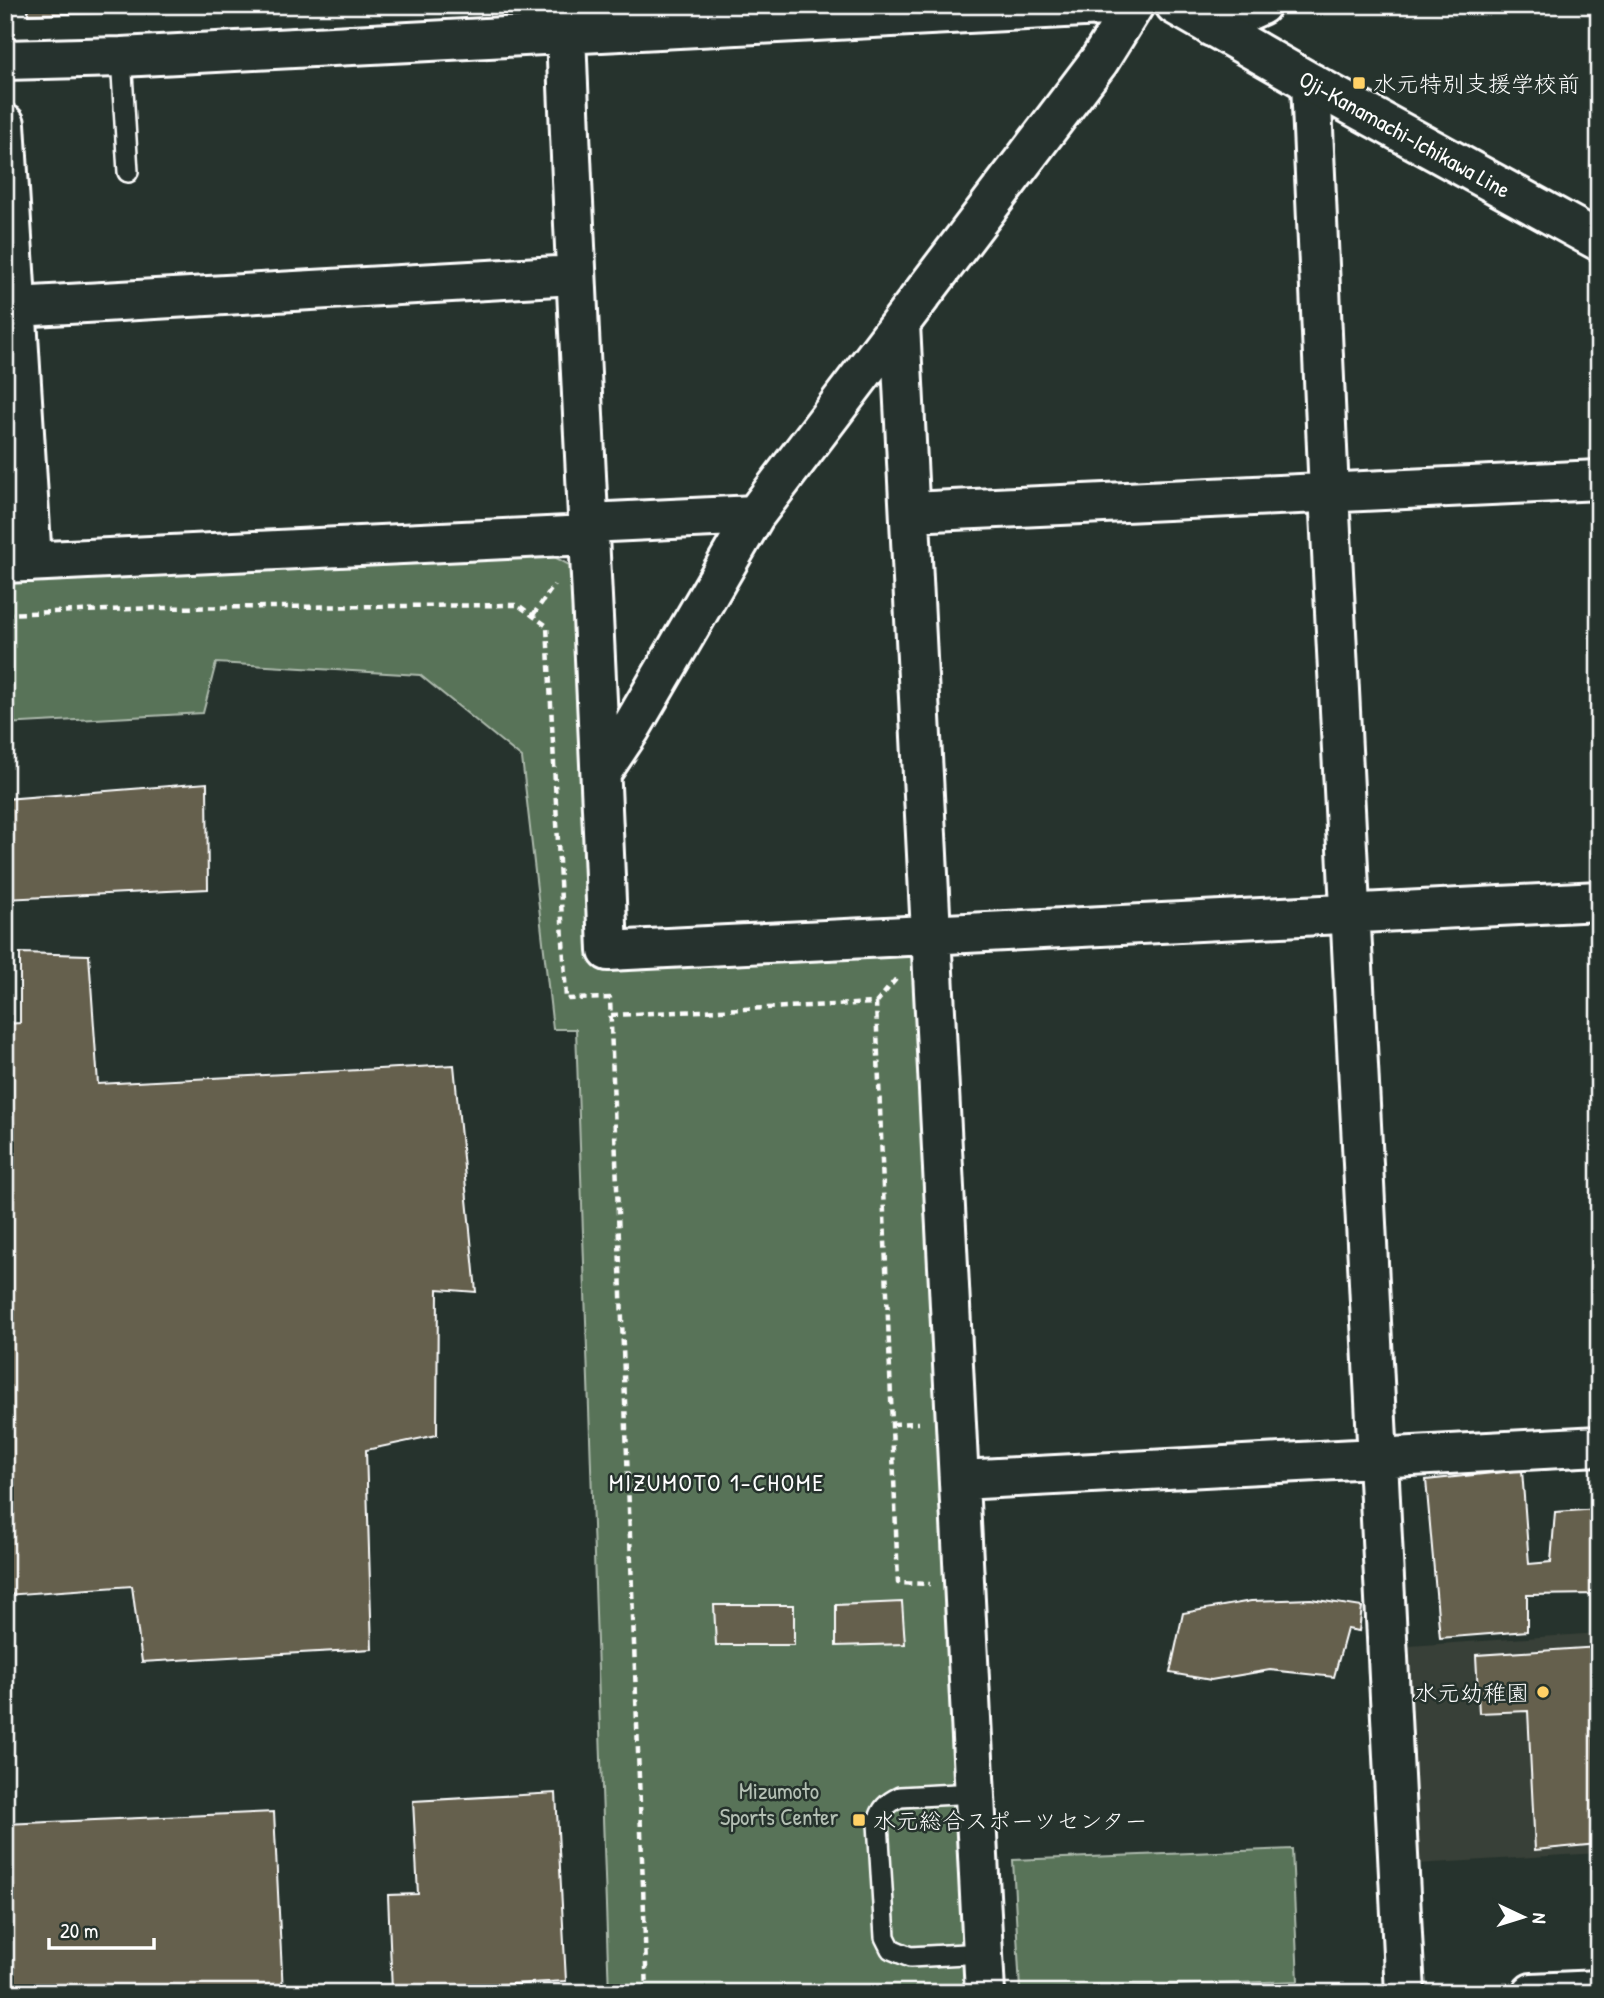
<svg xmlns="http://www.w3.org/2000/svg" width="1604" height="1998" font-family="'Patrick Hand','Klee One',sans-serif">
  <rect width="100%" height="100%" fill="#26332d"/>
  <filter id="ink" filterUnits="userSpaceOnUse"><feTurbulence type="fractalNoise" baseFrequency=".0143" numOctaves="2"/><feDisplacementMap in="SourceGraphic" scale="14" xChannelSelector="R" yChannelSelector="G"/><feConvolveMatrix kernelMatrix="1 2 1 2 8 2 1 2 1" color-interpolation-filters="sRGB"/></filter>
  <g filter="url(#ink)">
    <path fill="#394037" d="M 1599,1633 L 1599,1853 L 1416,1864 L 1409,1646 Z"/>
    <path fill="#597359" stroke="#acb9ac" stroke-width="2" d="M 547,553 L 575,568 L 596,968 L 906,953 L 916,962 L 966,1993 L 609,1993 L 576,1029 L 553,1029 L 522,758 L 420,675 L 216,663 L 203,713 L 5,724 L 5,577 Z
      M 1292,1849 L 1298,1981 L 1020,1990 L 1013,1860 Z"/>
    <path fill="#65604e" stroke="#fff" stroke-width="2" d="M 28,5 L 104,5 L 104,13 L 28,15 Z
      M 207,783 L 208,889 L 5,899 L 5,799 Z
      M 20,953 L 89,955 L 98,1084 L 454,1065 L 476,1292 L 438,1289 L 437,1435 L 366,1450 L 372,1649 L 142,1662 L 132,1586 L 5,1595 L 5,1024 L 20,1023 Z
      M 1522,1470 L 1529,1564 L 1551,1562 L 1555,1512 L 1599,1509 L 1599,1594 L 1527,1595 L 1527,1631 L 1440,1638 L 1426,1480 Z
      M 1311,1599 L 1362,1607 L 1359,1631 L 1347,1629 L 1334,1677 L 1270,1670 L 1211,1680 L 1170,1673 L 1183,1613 L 1251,1601 Z
      M 902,1602 L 905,1644 L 836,1646 L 836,1605 Z
      M 714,1605 L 794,1605 L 794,1645 L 716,1645 Z
      M 1599,1647 L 1599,1706 L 1593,1707 L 1598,1844 L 1535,1850 L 1528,1711 L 1479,1713 L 1476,1655 Z
      M 556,1793 L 566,1981 L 392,1991 L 388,1895 L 418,1894 L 413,1801 Z
      M 274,1812 L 283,1993 L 5,1993 L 5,1824 Z"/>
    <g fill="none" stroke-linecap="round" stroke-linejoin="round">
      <defs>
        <path id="service" d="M 121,57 L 128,172
          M 975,1793 L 900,1797 C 887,1803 881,1809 878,1823 L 885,1937 L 891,1949 L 910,1957 L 983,1953"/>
        <path id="minor" d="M 565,5 C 576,321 596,635 608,951 L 1599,901
          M 5,60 L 121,57 L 1122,5
          M 1311,83 L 1329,493 L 1405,1993
          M 5,124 L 32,562
          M 16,307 L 575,275
          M 900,324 L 985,1993
          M 910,512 L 1599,480
          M 588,523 L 755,515
          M 5,563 L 588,535
          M 601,773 L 631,728 L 755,515 L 1099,61 L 1134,5
          M 960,1480 L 1599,1446
          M 1532,1993 L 1599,1990"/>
        <path id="tertiary" d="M 1212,27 L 1261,5"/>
        <path id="primary" d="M 1175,5 L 1311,83 L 1599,241"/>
      </defs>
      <use href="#service" stroke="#fff" stroke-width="24"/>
      <use href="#minor" stroke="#fff" stroke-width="44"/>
      <use href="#tertiary" stroke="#fff" stroke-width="44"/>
      <use href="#primary" stroke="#fff" stroke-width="44"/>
      <path stroke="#fff" stroke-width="4.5" stroke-dasharray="7 5" stroke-linecap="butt" d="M 5,614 L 156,608 L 518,605 L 547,626 L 566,999 L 610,998 L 647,1993
        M 533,615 L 554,585
        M 876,1003 L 896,979
        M 611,1015 L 876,1003 L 898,1583 L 930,1584
        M 892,1424 L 919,1423"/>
      <use href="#service" stroke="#26332d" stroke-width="19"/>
      <use href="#minor" stroke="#26332d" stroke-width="38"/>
      <use href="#tertiary" stroke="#26332d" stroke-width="38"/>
      <use href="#primary" stroke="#26332d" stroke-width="38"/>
    </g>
  </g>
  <g fill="#ffd166" stroke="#26332d" stroke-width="2.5">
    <rect x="1352" y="76" width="14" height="14" rx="3.5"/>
    <circle cx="1543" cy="1692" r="7"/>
    <rect x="852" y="1813" width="14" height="14" rx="3.5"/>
  </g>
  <g text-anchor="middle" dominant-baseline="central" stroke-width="5" stroke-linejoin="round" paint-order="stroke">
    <g font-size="23" fill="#fff" stroke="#26332d" text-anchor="start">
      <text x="1373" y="83">水元特別支援学校前</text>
      <text x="1529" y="1692" text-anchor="end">水元幼稚園</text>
      <text x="873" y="1820">水元総合スポーツセンター</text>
    </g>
    <g font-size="23" fill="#fff" stroke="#26332d">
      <text transform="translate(1405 134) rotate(29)">Oji-Kanamachi-Ichikawa Line</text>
    </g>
    <g font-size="23" fill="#b4c0b4" stroke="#26332d">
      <text x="779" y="1790">Mizumoto<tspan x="779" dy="26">Sports Center</tspan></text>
    </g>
    <g font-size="24" letter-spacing="2" fill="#fff" stroke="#26332d">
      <text x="717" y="1482">MIZUMOTO 1-CHOME</text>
    </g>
  </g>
  <rect width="1604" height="1998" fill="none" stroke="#26332d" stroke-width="28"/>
  <rect x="14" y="14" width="1576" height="1970" fill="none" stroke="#fff" stroke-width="2.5" filter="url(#ink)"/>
  <g transform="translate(1523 1917) rotate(94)" stroke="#26332d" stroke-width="5" paint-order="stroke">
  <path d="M0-5L12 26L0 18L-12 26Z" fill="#ffffff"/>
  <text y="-10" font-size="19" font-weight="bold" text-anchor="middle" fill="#ffffff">N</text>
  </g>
  <path d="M49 1938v10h105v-10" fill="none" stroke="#ffffff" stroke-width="3.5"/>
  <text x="60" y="1938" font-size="21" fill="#ffffff" stroke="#26332d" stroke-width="5" paint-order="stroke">20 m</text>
</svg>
